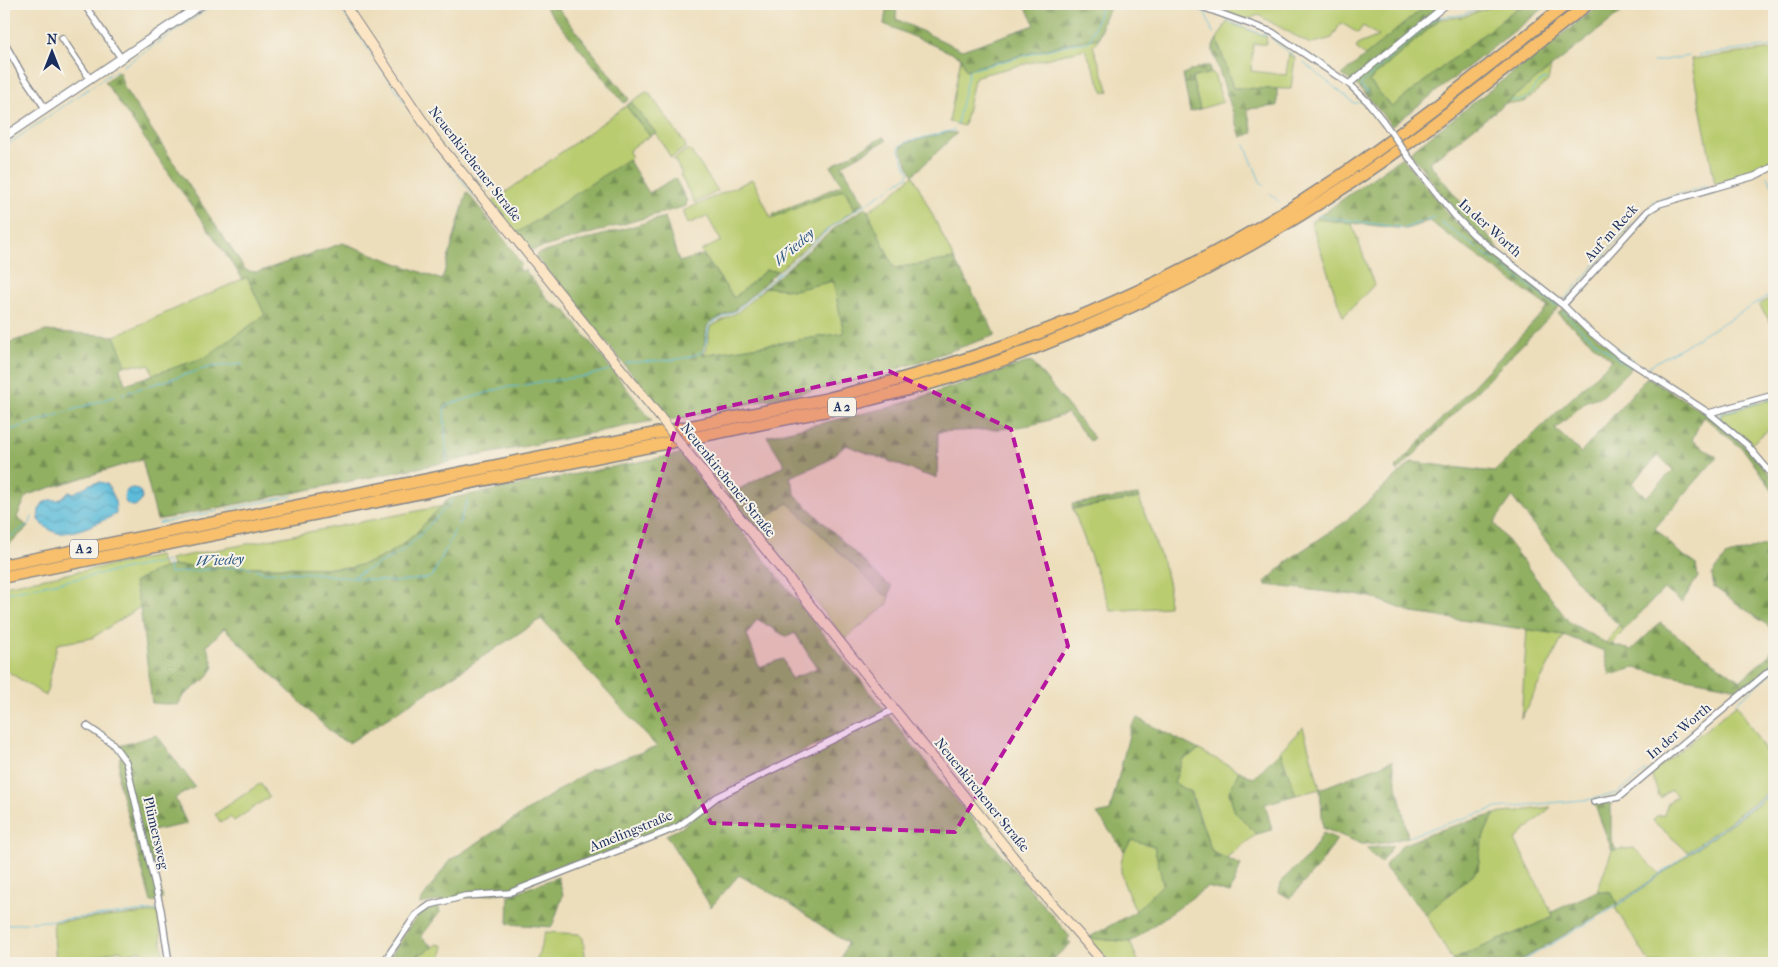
<svg xmlns="http://www.w3.org/2000/svg" width="1778" height="967" font-family="'IM FELL French Canon',serif">
  <defs>
    <pattern id="forest-firs" width="22" height="20" patternUnits="userSpaceOnUse" patternTransform="scale(1.25)"><rect width="22" height="20" fill="#92b062"/><path d="M5 1l3.5 6h-7zM16 11l3.5 6h-7z" fill="#769054"/></pattern>
    <pattern id="water-waves" width="16" height="10" patternUnits="userSpaceOnUse" patternTransform="scale(1.25)"><rect width="16" height="10" fill="#5cbcda"/><path d="M0 5q4-4 8 0t8 0" fill="none" stroke="#4b99b4"/></pattern>
  </defs>
  <rect width="100%" height="100%" fill="#f7f3e8"/>
  <filter id="ink" filterUnits="userSpaceOnUse"><feTurbulence type="fractalNoise" baseFrequency=".02" numOctaves="2"/><feDisplacementMap in="SourceGraphic" scale="10" xChannelSelector="R" yChannelSelector="G"/><feConvolveMatrix kernelMatrix="1 2 1 2 8 2 1 2 1" color-interpolation-filters="sRGB"/></filter>
  <filter id="wash" filterUnits="userSpaceOnUse"><feTurbulence type="fractalNoise" baseFrequency=".0096" numOctaves="4" result="noise"/><feDisplacementMap in="SourceGraphic" scale="20" xChannelSelector="R" yChannelSelector="G"/><feGaussianBlur stdDeviation="1.12" result="paint"/><feColorMatrix in="noise" values="0 0 0 0 0 0 0 0 0 0 0 0 0 0 0 0 0 1.4 0 .05"/><feComposite in="paint" operator="in"/></filter>
  <g filter="url(#wash)">
    <rect width="100%" height="100%" fill="#eddebb"/>
    <path fill="#b9cc6f" stroke="#6a7e66" d="M 1231,4 L 1428,4 L 1365,56 L 1356,48 L 1359,44 L 1379,36 L 1363,26 L 1358,33 L 1341,23 L 1332,38 L 1310,44 L 1258,15 C 1247,22 1239,18 1228,14 Z
      M 1499,4 L 1522,4 L 1392,107 L 1369,81 L 1440,19 L 1462,17 Z
      M 1227,22 L 1266,36 L 1267,44 L 1253,44 L 1251,71 L 1286,75 L 1289,53 L 1295,58 L 1291,89 L 1233,88 L 1217,39 Z
      M 1099,38 L 1093,46 L 1109,91 L 1104,93 L 1085,49 L 977,76 L 974,80 L 964,126 L 949,122 L 961,57 L 966,70 L 1073,42 Z
      M 1774,49 L 1774,161 L 1754,172 L 1715,184 L 1691,59 Z
      M 1551,67 L 1548,81 L 1526,101 L 1519,103 L 1506,103 Z
      M 1210,73 L 1214,74 L 1223,102 L 1200,109 L 1192,78 Z
      M 646,92 L 649,93 L 686,145 L 685,148 L 671,158 L 656,133 L 631,102 Z
      M 626,106 L 650,136 L 630,149 L 629,152 L 632,157 L 517,233 L 492,202 Z
      M 686,150 L 690,150 L 718,191 L 695,203 L 680,175 L 682,174 L 674,159 Z
      M 913,175 L 954,259 L 894,268 L 868,211 L 892,194 Z
      M 753,179 L 771,218 L 844,189 L 855,209 L 815,239 L 778,271 L 766,270 L 734,298 L 701,251 L 721,241 L 707,216 L 688,224 L 683,211 Z
      M 1315,219 L 1351,221 L 1374,285 L 1343,317 L 1311,222 Z
      M 247,277 L 265,315 L 206,357 L 153,376 L 150,365 L 126,365 L 114,336 Z
      M 833,281 L 844,333 L 702,355 L 703,353 L 706,351 L 710,327 L 738,312 L 766,287 L 794,290 Z
      M 1774,296 L 1774,327 L 1759,305 Z
      M 4,397 L 13,417 L 4,420 Z
      M 1774,399 L 1774,425 L 1750,445 L 1720,418 L 1723,413 Z
      M 700,450 L 735,491 L 728,495 L 694,451 Z
      M 1139,498 L 1165,569 L 1169,586 L 1168,607 L 1111,611 L 1073,509 Z
      M 788,502 L 882,593 L 889,596 L 888,604 L 845,639 L 776,551 L 757,523 Z
      M 443,506 C 423,526 403,550 376,560 C 367,564 358,566 349,568 L 173,566 L 169,559 Z
      M 159,556 L 164,568 L 134,583 L 140,607 L 92,638 L 57,644 L 46,696 L 4,669 L 4,586 Z
      M 1618,626 L 1624,630 L 1611,645 L 1606,643 Z
      M 1527,629 L 1564,635 L 1521,719 Z
      M 1737,704 L 1774,766 L 1774,788 L 1688,852 L 1653,821 L 1656,816 L 1664,815 L 1668,803 L 1677,796 L 1671,790 L 1660,798 L 1651,774 Z
      M 1303,727 L 1320,789 L 1296,795 L 1280,751 Z
      M 1199,750 L 1239,771 L 1229,792 L 1235,812 L 1257,834 L 1226,858 L 1212,852 L 1191,792 L 1174,783 L 1182,760 Z
      M 261,783 L 269,797 L 234,821 L 230,817 L 221,823 L 215,814 Z
      M 1774,792 L 1774,963 L 1650,963 L 1615,908 Z
      M 1551,807 L 1515,840 L 1554,917 L 1452,960 L 1426,914 L 1478,870 C 1480,846 1482,834 1495,814 Z
      M 1132,839 L 1155,846 L 1164,884 L 1136,911 C 1124,883 1111,867 1132,839 Z
      M 1634,848 L 1660,874 L 1617,904 L 1611,892 L 1597,891 L 1612,850 Z
      M 158,912 L 164,963 L 142,963 L 141,950 L 126,954 L 119,950 L 92,957 L 93,963 L 56,963 L 53,922 Z
      M 545,932 L 579,934 L 583,938 L 586,963 L 536,963 Z
      M 1088,938 L 1130,942 L 1139,963 L 1111,963 Z
      M 437,944 L 444,946 L 441,959 L 450,962 L 449,963 L 409,963 L 414,958 Z"/>
    <path fill="url(#forest-firs)" stroke="#567060" fill-rule="evenodd" d="M 543,4 L 555,4 L 629,99 L 624,103 Z
      M 887,4 L 897,4 L 896,19 L 962,50 L 1035,25 L 1024,4 L 1113,4 L 1104,18 L 1099,38 L 1073,42 L 966,70 L 961,57 L 884,24 Z
      M 1428,4 L 1433,4 L 1439,19 L 1369,81 L 1392,107 L 1522,4 L 1549,4 L 1392,126 L 1360,88 L 1342,75 Z
      M 1601,4 L 1632,4 L 1429,163 L 1498,248 L 1497,250 L 1457,215 L 1410,152 Z
      M 1217,39 L 1233,88 L 1277,89 L 1277,106 L 1247,109 L 1253,133 L 1241,137 L 1213,52 L 1213,46 Z
      M 1203,66 L 1210,66 L 1210,73 L 1192,78 L 1200,109 L 1190,112 L 1183,74 Z
      M 119,71 L 124,88 L 244,268 L 248,271 L 258,272 L 343,243 L 442,280 L 467,192 L 513,251 L 521,265 L 519,267 L 522,272 L 525,270 L 550,302 L 565,310 L 652,421 L 157,520 L 142,459 L 27,495 L 17,517 L 28,527 L 4,549 L 4,420 L 13,417 L 4,396 L 4,344 L 46,331 L 114,336 L 126,365 L 120,368 L 125,384 L 206,357 L 265,315 L 247,277 L 243,279 L 105,82 Z
      M 631,102 L 656,133 L 650,136 L 626,106 Z
      M 947,132 L 957,133 L 913,175 L 901,150 L 902,146 L 909,142 Z
      M 883,137 L 887,140 L 842,165 L 864,203 L 855,209 L 844,189 L 774,217 L 773,214 L 842,185 L 831,166 Z
      M 1402,157 L 1453,219 L 1473,237 L 1560,306 L 1397,472 L 1395,468 L 1548,307 L 1429,221 L 1406,229 L 1315,219 Z
      M 628,159 L 649,193 L 675,178 L 687,201 L 686,206 L 533,250 L 531,250 L 517,233 Z
      M 866,207 L 894,268 L 954,259 L 996,335 L 892,371 L 824,388 L 670,420 L 536,257 L 537,254 L 665,217 L 679,262 L 703,255 L 734,298 L 766,270 L 778,271 L 736,309 L 711,322 L 707,326 L 703,355 L 844,333 L 833,281 L 794,290 L 766,287 L 837,226 Z
      M 1563,308 L 1633,366 L 1603,396 L 1588,400 L 1555,429 L 1581,453 L 1647,377 L 1705,413 L 1746,447 L 1774,480 L 1774,492 L 1744,450 L 1703,416 L 1692,440 L 1717,457 L 1655,528 L 1681,554 L 1696,564 L 1698,577 L 1682,602 L 1664,589 L 1624,630 L 1588,595 L 1512,497 L 1494,523 L 1569,622 L 1606,643 L 1631,650 L 1660,623 L 1740,681 L 1769,655 L 1774,646 L 1774,664 L 1744,689 L 1634,668 L 1610,675 L 1604,651 L 1564,635 L 1413,613 L 1371,597 L 1266,585 L 1265,582 L 1294,556 L 1345,522 L 1412,462 L 1494,472 L 1612,360 L 1558,314 ZM 1659,456 L 1673,470 L 1646,497 L 1632,483 Z
      M 1031,361 L 1094,438 L 1090,441 L 1067,413 C 1027,432 982,429 938,432 L 937,478 L 923,474 L 846,445 L 827,461 L 790,477 L 796,496 L 886,583 L 892,586 L 889,596 L 882,593 L 788,503 L 757,523 L 776,551 L 772,551 L 728,495 L 785,465 L 767,436 L 891,407 Z
      M 680,454 L 885,711 L 714,795 L 677,823 L 662,831 L 505,892 L 419,904 L 449,861 L 590,770 L 657,747 L 541,619 L 349,743 L 336,737 L 224,628 L 207,646 L 214,667 L 207,678 L 183,696 L 178,705 L 152,703 L 140,607 L 134,583 C 147,575 158,568 173,566 L 349,568 L 377,560 L 399,547 L 413,536 L 448,499 ZM 757,619 L 787,637 L 795,633 L 817,668 L 791,679 L 783,659 L 759,667 L 747,635 Z
      M 1138,495 L 1139,498 L 1073,509 L 1072,504 Z
      M 1774,542 L 1774,630 L 1714,587 L 1712,575 L 1725,557 Z
      M 889,716 L 981,830 L 1070,937 L 1067,940 L 1071,943 L 1049,963 L 840,963 L 847,943 L 782,899 L 739,875 L 711,907 L 666,835 L 681,828 L 717,799 Z
      M 1137,718 L 1199,750 L 1182,760 L 1174,783 L 1190,792 L 1212,852 L 1241,865 L 1230,893 L 1207,887 L 1130,942 L 1088,938 L 1136,911 L 1163,884 L 1154,846 L 1132,840 L 1124,851 L 1097,814 L 1110,811 L 1131,727 Z
      M 157,735 L 195,787 L 175,798 L 187,824 L 147,832 L 163,899 L 151,902 L 118,780 L 120,757 L 124,755 L 119,746 Z
      M 1280,751 L 1296,795 L 1265,804 L 1272,830 L 1257,834 L 1235,812 L 1229,792 L 1239,771 L 1254,778 Z
      M 1392,761 L 1408,837 L 1384,843 L 1362,844 L 1323,828 L 1320,789 Z
      M 1611,800 L 1611,839 L 1616,850 L 1612,850 L 1594,803 Z
      M 1495,814 C 1482,834 1480,846 1478,870 L 1426,914 L 1385,868 L 1386,864 L 1402,845 L 1440,830 Z
      M 1323,833 L 1337,839 L 1319,866 L 1290,898 L 1279,892 L 1282,880 L 1309,856 Z
      M 1393,846 L 1380,863 L 1366,848 Z
      M 558,877 L 563,895 L 552,927 L 508,924 L 509,895 Z
      M 1597,891 L 1611,892 L 1617,904 L 1516,963 L 1454,963 L 1452,960 L 1553,917 L 1552,912 Z
      M 438,905 L 440,912 L 421,937 L 433,947 L 414,958 L 409,963 L 387,963 C 400,942 412,912 438,905 Z"/>
    <path fill="url(#water-waves)" stroke="#3c769c" d="M 100,482 L 107,484 C 114,494 116,502 116,514 C 104,521 72,535 58,533 C 50,531 44,526 38,520 L 39,510 L 43,503 L 49,500 L 59,500 L 69,492 L 74,493 L 90,484 Z
      M124 497a9 9 0 1 1 18 0a9 9 0 1 1-18 0Z"/>
    <g fill="none" stroke-linecap="round" stroke-linejoin="round">
      <path stroke="#5cbcda" stroke-width="1" d="M 338,4 L 431,141
        M 1185,4 L 1205,12 L 1213,33
        M 1227,21 L 1267,36
        M 1272,39 L 1294,56
        M 1698,55 L 1774,46
        M 1653,62 L 1688,56
        M 1304,63 L 1354,103 L 1358,103
        M 123,66 L 215,4
        M 1368,93 L 1360,85 L 1361,84 L 1434,19 L 1439,17 L 1461,15 L 1491,4
        M 1511,100 C 1536,104 1528,84 1546,79
        M 957,124 L 969,70 L 1074,43 L 1085,43 L 1090,41 L 1102,4
        M 1245,145 L 1260,181 L 1264,186
        M 435,146 L 481,204
        M 4,147 L 116,70
        M 1767,176 L 1774,188
        M 1270,193 L 1279,202
        M 1652,202 L 1707,186
        M 1318,216 L 1405,228 L 1434,217
        M 1441,222 L 1556,306
        M 1564,300 L 1636,219
        M 1563,312 L 1585,333 L 1629,368
        M 1608,343 L 1634,361
        M 626,363 C 649,360 687,363 704,350 L 709,327 L 711,324 L 737,310 L 835,224 L 908,176 L 909,172 L 899,151 L 900,146 L 906,142 L 954,130
        M 1646,368 L 1774,293
        M 122,394 L 210,367 L 243,364
        M 1720,419 L 1720,414 L 1723,412 L 1774,398
        M 4,432 L 116,396
        M 447,463 L 444,410 L 447,405 L 506,387 L 521,386 L 533,383 L 587,376 L 609,370
        M 159,523 L 292,496
        M 458,525 L 468,500
        M 4,541 L 30,523 L 32,517
        M 353,578 L 395,582 L 429,578 L 433,575 L 455,530
        M 4,593 L 167,561 L 170,573 L 244,566 L 265,572 L 313,573 L 351,578 L 401,552 L 415,540 L 452,501
        M 1736,703 L 1774,671
        M 1409,837 L 1436,827 L 1497,808 L 1593,799 L 1618,793 L 1647,770
        M 4,925 L 158,910
        M 1519,963 L 1617,906 L 1774,790"/>
    </g>
  </g>
  <g filter="url(#ink)">
    <g fill="none" stroke-linecap="round" stroke-linejoin="round">
      <defs>
        <path id="minor" d="M 84,4 L 121,58
          M 1194,4 L 1272,32 L 1349,84 L 1368,102 L 1383,121
          M 62,38 L 90,79
          M 4,42 L 22,74 L 45,108
          M 1349,84 L 1447,4
          M 1413,163 L 1455,216 L 1474,235 L 1563,305 L 1588,330 L 1618,354 L 1709,413 L 1747,445 L 1774,477
          M 1563,305 L 1648,211 L 1659,204 L 1755,176 L 1774,166
          M 1709,413 L 1774,395
          M 87,726 L 112,743 L 126,762 L 161,910 L 169,963
          M 1594,802 L 1619,797 L 1774,667
          M 383,963 L 416,915 L 430,905 L 465,896 L 509,893 L 663,833 L 679,826 L 717,797 L 895,709"/>
        <path id="tertiary" d="M 4,137 L 202,4"/>
        <path id="secondary" d="M 344,4 L 434,138 L 660,417
          M 690,456 L 1040,890 L 1104,963"/>
        <path id="motorway" d="M 4,565 L 826,399 C 1007,355 1181,284 1336,179 C 1416,125 1491,63 1567,4
          M 4,577 L 830,410 C 879,397 929,385 977,369 C 1105,325 1227,264 1340,190 C 1427,134 1506,67 1588,4"/>
      </defs>
      <use href="#minor" stroke="#84868c" stroke-width="8"/>
      <use href="#tertiary" stroke="#84868c" stroke-width="10"/>
      <use href="#secondary" stroke="#84868c" stroke-width="11"/>
      <use href="#motorway" stroke="#84868c" stroke-width="14"/>
      <use href="#minor" stroke="#fff" stroke-width="5.5"/>
      <use href="#tertiary" stroke="#fff" stroke-width="8"/>
      <use href="#secondary" stroke="#fce5c4" stroke-width="9"/>
      <use href="#motorway" stroke="#f8bf6c" stroke-width="11"/>
      <defs>
        <path id="minor-bridge" d="M 1383,121 L 1413,163"/>
        <path id="secondary-bridge" d="M 660,417 L 690,456"/>
      </defs>
      <use href="#minor-bridge" stroke="#84868c" stroke-width="8" stroke-linecap="butt"/>
      <use href="#secondary-bridge" stroke="#84868c" stroke-width="11" stroke-linecap="butt"/>
      <use href="#minor-bridge" stroke="#fff" stroke-width="5.5"/>
      <use href="#secondary-bridge" stroke="#fce5c4" stroke-width="9"/>
    </g>
  </g>
  <path fill="#b5179e" fill-opacity="0.2" stroke="#b5179e" stroke-width="4" stroke-dasharray="10 6" stroke-linejoin="round" d="M 889,371 L 1011,429 L 1068,646 L 955,832 L 711,823 L 617,621 L 679,417 Z"/>
  <g text-anchor="middle" dominant-baseline="central" stroke-width="4" stroke-linejoin="round" paint-order="stroke">
    <g fill="#f7f3e8" stroke="#5d6a87" stroke-width="1">
      <rect x="828" y="397.5" width="28" height="19" rx="4"/>
      <rect x="70" y="539.5" width="28" height="19" rx="4"/>
    </g>
    <g font-size="12" font-weight="bold" fill="#1b2f5e">
      <text x="842" y="407">A 2</text>
      <text x="84" y="549">A 2</text>
    </g>
    <g font-size="14" fill="#1b2f5e" stroke="#f7f3e8">
      <text transform="translate(475 164) rotate(52)">Neuenkirchener Straße</text>
      <text transform="translate(1490 228) rotate(42)">In der Worth</text>
      <text transform="translate(1611 233) rotate(-48)">Auf'm Reck</text>
      <text transform="translate(728 480) rotate(51)">Neuenkirchener Straße</text>
      <text transform="translate(1679 731) rotate(-40)">In der Worth</text>
      <text transform="translate(982 795) rotate(51)">Neuenkirchener Straße</text>
      <text transform="translate(631 831) rotate(-22)">Amelingstraße</text>
      <text transform="translate(156 833) rotate(77)">Plümersweg</text>
    </g>
    <g font-size="15" font-style="italic" fill="#2e5983" stroke="#f7f3e8">
      <text transform="translate(794 247) rotate(-41)">Wiedey</text>
      <text transform="translate(220 560) rotate(-3)">Wiedey</text>
    </g>
  </g>
  <rect width="1778" height="967" fill="none" stroke="#f7f3e8" stroke-width="20"/>
  <g transform="translate(52 52)" stroke="#f7f3e8" stroke-width="4" paint-order="stroke">
  <path d="M0-4L9 19L0 12L-9 19Z" fill="#1b2f5e"/>
  <text y="-8" font-size="14" font-weight="bold" text-anchor="middle" fill="#1b2f5e">N</text>
  </g>
</svg>
